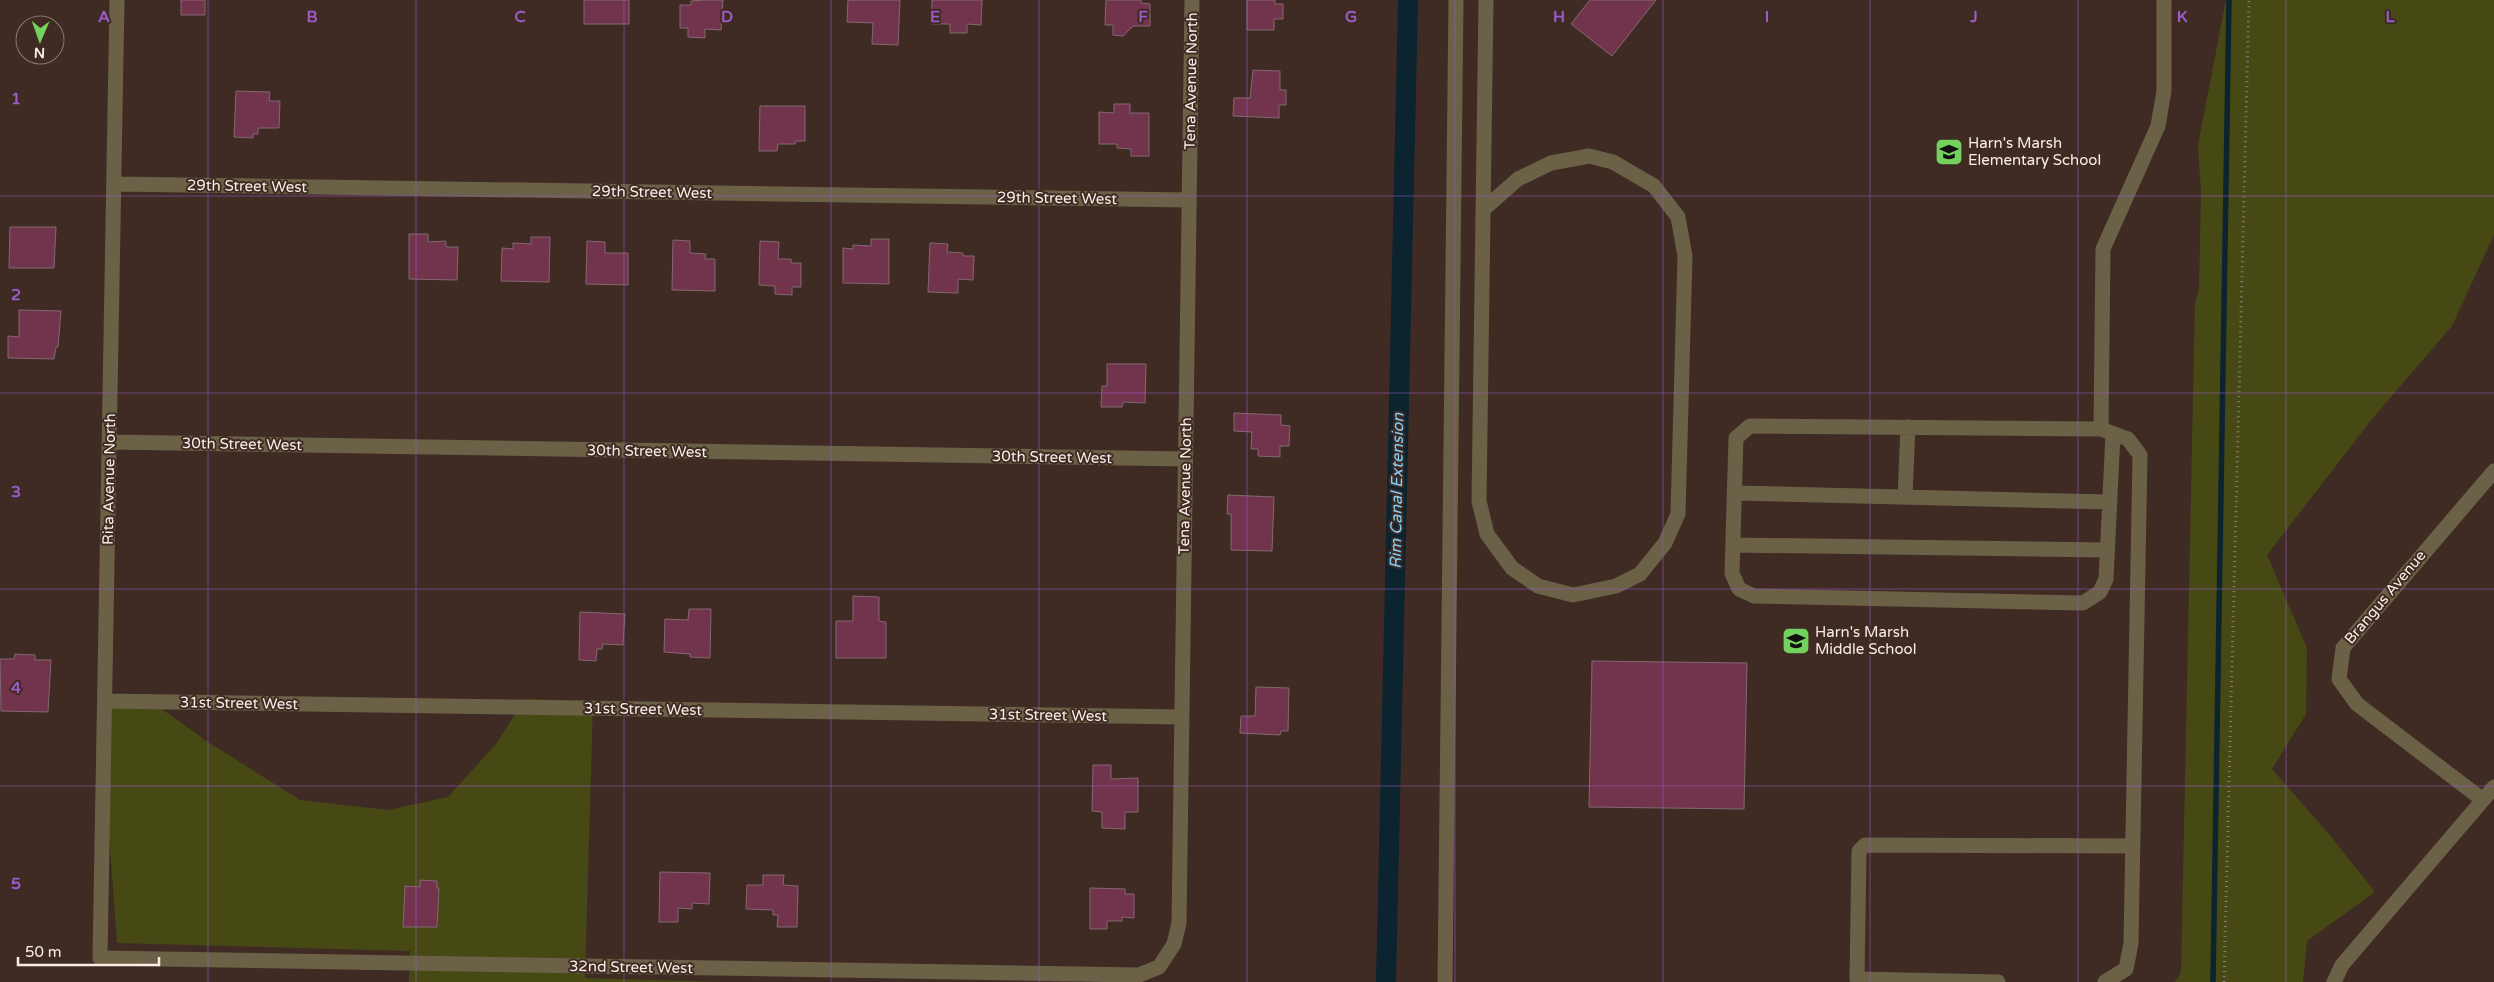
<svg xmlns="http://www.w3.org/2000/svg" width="2494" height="982" font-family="'Varela Round',sans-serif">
  <rect width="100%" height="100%" fill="#3f2b23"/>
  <path fill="#474915" d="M 2226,0 L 2494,0 L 2494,235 L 2452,326 L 2372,419 L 2267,555 L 2307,648 L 2306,714 L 2272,769 L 2328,833 L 2375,892 L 2307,941 L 2303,982 L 2175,982 L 2181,972 L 2195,302 L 2199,290 L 2201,192 L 2198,145 Z
    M 104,697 L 159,707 L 205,740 L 300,800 L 388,810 L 448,797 L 496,744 L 525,699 L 593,701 L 585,978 L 723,982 L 409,982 L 410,951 L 117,943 L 102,738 Z"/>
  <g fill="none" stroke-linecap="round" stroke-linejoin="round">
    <path stroke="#0c2430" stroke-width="5.5" d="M 2213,982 L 2229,0"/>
    <path stroke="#0c2430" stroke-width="20" d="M 1386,982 L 1408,0"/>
  </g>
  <path fill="#72344c" stroke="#826971" d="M 181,0 L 205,0 L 205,15 L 181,15 Z
    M 584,0 L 629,0 L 629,24 L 584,24 Z
    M 704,0 L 723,0 L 721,30 L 705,29 L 705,38 L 688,37 L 688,28 L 680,28 L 680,5 L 691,5 L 691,1 Z
    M 848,0 L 900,0 L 898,45 L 872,44 L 873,23 L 847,22 Z
    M 932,0 L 982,0 L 981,25 L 967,24 L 967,33 L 950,33 L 950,24 L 931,24 Z
    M 1106,0 L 1141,0 L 1141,3 L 1150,4 L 1150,26 L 1133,26 L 1123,36 L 1113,35 L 1113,25 L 1105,25 Z
    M 1247,0 L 1275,0 L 1275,4 L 1283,4 L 1283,19 L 1274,19 L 1274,30 L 1247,30 Z
    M 1590,0 L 1656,0 L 1612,56 L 1571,24 Z
    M 1253,70 L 1280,71 L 1280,90 L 1286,90 L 1286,105 L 1279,105 L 1279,118 L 1233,116 L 1234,98 L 1250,98 Z
    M 236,91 L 270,92 L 269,101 L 280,101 L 279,128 L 258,128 L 258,134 L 253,134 L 253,138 L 234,137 Z
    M 1114,104 L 1130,104 L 1130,113 L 1149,113 L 1149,156 L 1131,156 L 1131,149 L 1117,148 L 1117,144 L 1099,144 L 1099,112 L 1114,113 Z
    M 760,106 L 805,106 L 805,141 L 796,141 L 795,144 L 778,144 L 777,151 L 759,151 Z
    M 10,227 L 56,227 L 54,268 L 9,268 Z
    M 409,234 L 428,234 L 428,242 L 446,241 L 446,247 L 458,247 L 457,280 L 409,279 Z
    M 531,237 L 550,237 L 549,282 L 501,281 L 502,248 L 513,249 L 513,243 L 531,244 Z
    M 871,239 L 889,239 L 889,284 L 843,283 L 843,248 L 853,249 L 853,245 L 871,246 Z
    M 673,240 L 690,241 L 690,253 L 706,254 L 705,259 L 715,259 L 715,291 L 672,290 Z
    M 587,241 L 605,242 L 605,253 L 628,253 L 628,285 L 586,284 Z
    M 760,241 L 779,242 L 778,259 L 791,259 L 791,263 L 801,263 L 801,287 L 792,287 L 792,295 L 775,294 L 775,286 L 759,285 Z
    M 930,243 L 948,244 L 947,252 L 963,253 L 963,256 L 974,256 L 973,280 L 958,279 L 958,293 L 928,292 Z
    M 19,310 L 61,311 L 58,347 L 56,347 L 54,359 L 8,358 L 8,336 L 19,337 Z
    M 1107,364 L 1146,364 L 1145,403 L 1123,402 L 1122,407 L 1101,407 L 1102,386 L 1107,386 Z
    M 1234,413 L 1281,415 L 1281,425 L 1290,426 L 1289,446 L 1280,446 L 1280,457 L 1258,456 L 1258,449 L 1251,449 L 1252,432 L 1234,431 Z
    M 1228,495 L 1274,497 L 1272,551 L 1231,550 L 1231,514 L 1227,514 Z
    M 853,596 L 879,597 L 879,621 L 886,622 L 886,658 L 836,658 L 836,621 L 853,621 Z
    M 689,609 L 711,609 L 710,658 L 690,657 L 690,654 L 664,652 L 665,619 L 688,620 Z
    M 580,612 L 625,614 L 623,645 L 603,644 L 602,649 L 597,649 L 596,661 L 579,660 Z
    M 15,654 L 35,655 L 35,660 L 51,660 L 48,712 L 1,711 L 0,659 L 14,659 Z
    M 1592,661 L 1747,663 L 1744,809 L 1589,807 Z
    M 1256,687 L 1289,688 L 1288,731 L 1281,731 L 1280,735 L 1240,733 L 1241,716 L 1255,716 Z
    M 1093,765 L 1111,765 L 1111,779 L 1138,778 L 1138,812 L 1125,812 L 1125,829 L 1102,828 L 1102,812 L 1092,811 Z
    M 660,872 L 710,873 L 709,904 L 692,903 L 692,909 L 678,908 L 678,922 L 659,922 Z
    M 763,875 L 784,875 L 783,885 L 798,886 L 797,927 L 777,927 L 778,915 L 773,915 L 773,910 L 746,909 L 747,885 L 763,885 Z
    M 420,880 L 437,881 L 437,888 L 439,888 L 437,927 L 403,927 L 405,886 L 420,887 Z
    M 1090,888 L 1125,889 L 1125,894 L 1134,894 L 1134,918 L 1122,917 L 1122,921 L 1107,921 L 1107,929 L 1090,929 Z"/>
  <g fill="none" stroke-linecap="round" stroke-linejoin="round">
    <path stroke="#8d7c75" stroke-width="3" stroke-dasharray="1 4" stroke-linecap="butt" d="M 2224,982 L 2249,0"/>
    <path stroke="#6b6147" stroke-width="15" d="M 117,0 L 100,958 L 1139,975 L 1159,967 L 1174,944 L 1179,923 L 1192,0
      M 115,184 L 1189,200
      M 1484,209 L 1518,179 L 1551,163 L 1589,156 L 1613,162 L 1654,186 L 1678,217 L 1685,256 L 1678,514 L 1665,543 L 1640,574 L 1616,586 L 1573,595 L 1538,586 L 1512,568 L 1487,534 L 1479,501 L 1486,0
      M 2101,429 L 1750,426 L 1736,438 L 1732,573 L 1739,589 L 1754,596 L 2083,603 L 2100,592 L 2106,579 L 2113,434
      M 109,442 L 1185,459
      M 1734,493 L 2110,502
      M 1905,497 L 1908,427
      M 1733,545 L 2107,550
      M 105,701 L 1182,717
      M 2483,800 L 2357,704 L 2339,679 L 2343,648 L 2494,471
      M 1445,982 L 1456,0
      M 1998,982 L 1857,979 L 1859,851 L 1865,845 L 2133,846
      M 2105,982 L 2126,969 L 2131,943 L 2140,455 L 2128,439 L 2101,429 L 2103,249 L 2158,126 L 2164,91 L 2164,0
      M 2334,982 L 2342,965 L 2494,787"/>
  </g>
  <path fill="none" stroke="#9b5cc9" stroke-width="1" stroke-opacity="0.55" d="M 208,0 L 208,982M 416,0 L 416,982M 624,0 L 624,982M 831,0 L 831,982M 1039,0 L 1039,982M 1247,0 L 1247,982M 1455,0 L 1455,982M 1663,0 L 1663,982M 1870,0 L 1870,982M 2078,0 L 2078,982M 2286,0 L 2286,982M 0,196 L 2494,196M 0,393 L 2494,393M 0,589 L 2494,589M 0,786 L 2494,786"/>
  <defs>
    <symbol id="school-square" viewBox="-11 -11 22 22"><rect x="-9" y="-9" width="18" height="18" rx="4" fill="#72d25d" stroke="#3f2b23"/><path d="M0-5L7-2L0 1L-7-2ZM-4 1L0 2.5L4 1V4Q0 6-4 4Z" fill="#111"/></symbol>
  </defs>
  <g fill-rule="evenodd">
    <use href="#school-square" x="1933" y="136" width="32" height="32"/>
    <use href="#school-square" x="1780" y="625" width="32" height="32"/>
  </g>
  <g text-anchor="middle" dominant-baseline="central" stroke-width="4" stroke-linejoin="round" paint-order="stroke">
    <g font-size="15" fill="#faece6" stroke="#3f2b23">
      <text transform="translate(1191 81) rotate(-89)">Tena Avenue North</text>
      <text transform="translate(247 186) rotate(1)">29th Street West</text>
      <text transform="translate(652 192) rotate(1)">29th Street West</text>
      <text transform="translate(1057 198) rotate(1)">29th Street West</text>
      <text transform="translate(242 444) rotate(1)">30th Street West</text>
      <text transform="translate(647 451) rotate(1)">30th Street West</text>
      <text transform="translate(1052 457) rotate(1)">30th Street West</text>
      <text transform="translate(109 479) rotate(-89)">Rita Avenue North</text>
      <text transform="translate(1185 486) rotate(-89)">Tena Avenue North</text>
      <text transform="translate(2385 597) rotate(-50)">Brangus Avenue</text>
      <text transform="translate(239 703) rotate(1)">31st Street West</text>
      <text transform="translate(643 709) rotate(1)">31st Street West</text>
      <text transform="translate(1048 715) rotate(1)">31st Street West</text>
      <text transform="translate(631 967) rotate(1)">32nd Street West</text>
    </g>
    <g font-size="15" fill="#faece6" stroke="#3f2b23" text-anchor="start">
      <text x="1968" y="143">Harn's Marsh<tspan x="1968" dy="17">Elementary School</tspan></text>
      <text x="1815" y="632">Harn's Marsh<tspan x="1815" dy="17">Middle School</tspan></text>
    </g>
    <g font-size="16" font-style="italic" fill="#80d2fa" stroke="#3f2b23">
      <text transform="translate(1397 491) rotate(-89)">Rim Canal Extension</text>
    </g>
  </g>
  <g font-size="16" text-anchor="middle" font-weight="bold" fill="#9b5cc9" stroke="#3f2b23" stroke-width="4" stroke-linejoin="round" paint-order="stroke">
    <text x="104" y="22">A</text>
    <text x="312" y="22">B</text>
    <text x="520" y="22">C</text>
    <text x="727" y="22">D</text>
    <text x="935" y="22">E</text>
    <text x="1143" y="22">F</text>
    <text x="1351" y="22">G</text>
    <text x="1559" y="22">H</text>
    <text x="1767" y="22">I</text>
    <text x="1974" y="22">J</text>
    <text x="2182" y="22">K</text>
    <text x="2390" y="22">L</text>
    <text x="16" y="104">1</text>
    <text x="16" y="300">2</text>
    <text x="16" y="497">3</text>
    <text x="16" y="693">4</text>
    <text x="16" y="889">5</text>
  </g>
  <g transform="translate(40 40) rotate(182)"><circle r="24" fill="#3f2b23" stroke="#8a7871"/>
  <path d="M0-4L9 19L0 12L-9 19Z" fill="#72d25d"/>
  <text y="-8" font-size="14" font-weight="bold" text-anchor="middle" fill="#faece6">N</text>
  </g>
  <path d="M18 957v8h141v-8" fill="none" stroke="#faece6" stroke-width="2.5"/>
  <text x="25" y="957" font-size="15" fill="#faece6" stroke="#3f2b23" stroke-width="4" paint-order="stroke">50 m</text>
</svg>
